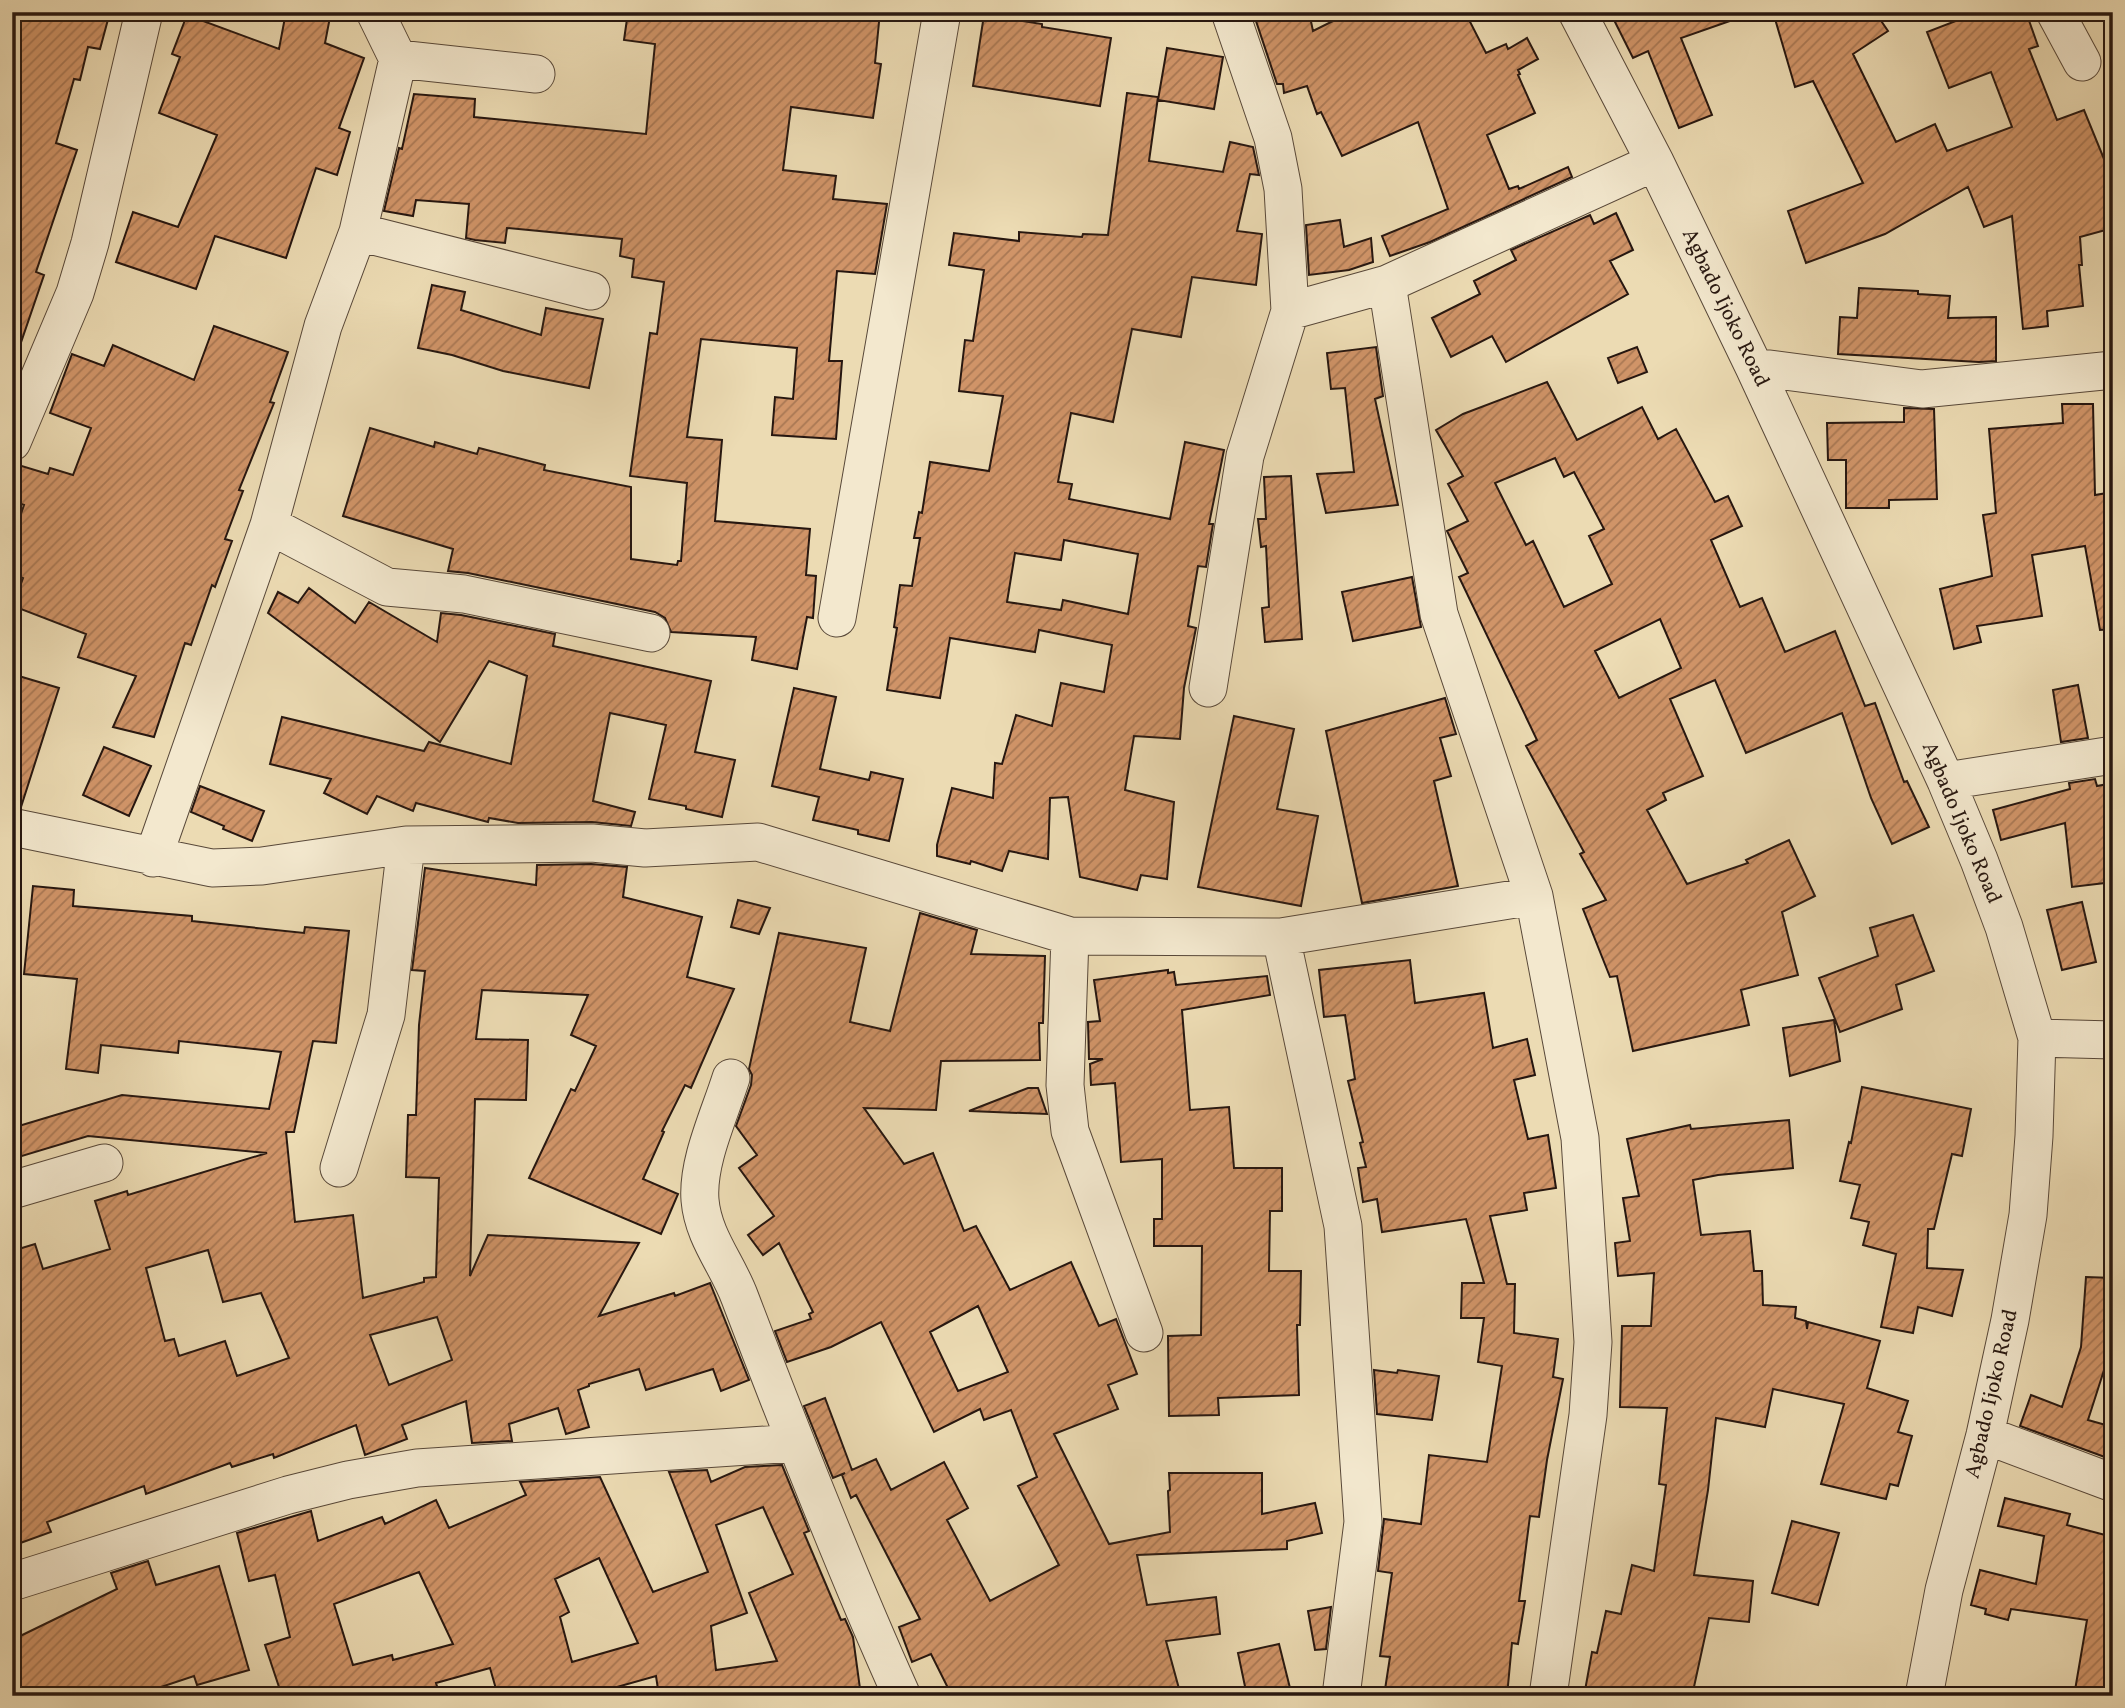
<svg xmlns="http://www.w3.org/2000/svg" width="2125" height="1708" font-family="Vollkorn,serif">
  <defs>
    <pattern id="building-hatch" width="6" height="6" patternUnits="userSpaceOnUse" patternTransform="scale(1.75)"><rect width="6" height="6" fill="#d09468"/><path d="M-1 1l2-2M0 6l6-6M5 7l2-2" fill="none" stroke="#a97854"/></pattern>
  </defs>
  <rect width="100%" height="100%" fill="#ecdbb3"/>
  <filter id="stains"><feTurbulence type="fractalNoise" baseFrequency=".00286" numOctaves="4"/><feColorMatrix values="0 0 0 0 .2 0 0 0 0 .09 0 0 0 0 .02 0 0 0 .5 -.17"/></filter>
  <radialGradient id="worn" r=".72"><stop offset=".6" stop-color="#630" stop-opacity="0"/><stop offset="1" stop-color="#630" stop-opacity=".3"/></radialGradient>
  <path fill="url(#building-hatch)" stroke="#271710" stroke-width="2" fill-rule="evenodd" d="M 12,12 L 110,12 L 100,49 L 88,47 L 80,80 L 74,79 L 56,143 L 77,150 L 36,272 L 44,275 L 16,357 L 12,356 Z
    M 286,12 L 331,12 L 325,43 L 364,58 L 339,128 L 350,132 L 337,175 L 316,168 L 286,258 L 215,236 L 196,289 L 116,262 L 133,212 L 178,227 L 217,135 L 159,113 L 180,57 L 172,54 L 187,15 L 279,49 Z
    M 628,12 L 880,12 L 875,63 L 881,64 L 873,118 L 791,107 L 783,170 L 836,176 L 833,199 L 887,204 L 875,274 L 837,271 L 829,361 L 842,361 L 836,439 L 772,435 L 775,397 L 793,399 L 797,348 L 701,339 L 687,437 L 722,440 L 715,521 L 810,529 L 806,575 L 816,576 L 813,618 L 807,617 L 797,669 L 752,660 L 756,637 L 671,632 L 665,618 L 655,612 L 468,573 L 448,571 L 453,549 L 343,516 L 370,428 L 434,447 L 435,442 L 477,454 L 479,448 L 545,465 L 544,470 L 631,487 L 631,559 L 677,565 L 678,561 L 681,561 L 687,483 L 630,476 L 650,333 L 657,334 L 664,282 L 632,277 L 634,259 L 620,256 L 622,239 L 507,228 L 505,243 L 475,240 L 466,238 L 469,204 L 416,200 L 413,216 L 384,211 L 399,148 L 402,149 L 414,94 L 475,99 L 474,117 L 646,134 L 655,44 L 624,40 Z
    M 1253,12 L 1309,12 L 1313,31 L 1351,12 L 1465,12 L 1486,53 L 1506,44 L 1508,49 L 1527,38 L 1538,59 L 1518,70 L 1520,74 L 1518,75 L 1535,113 L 1487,135 L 1509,189 L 1518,186 L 1519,189 L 1568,167 L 1572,177 L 1430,242 L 1390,256 L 1382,236 L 1448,209 L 1418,122 L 1342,156 L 1321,112 L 1317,114 L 1307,86 L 1284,93 L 1283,84 L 1277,84 Z
    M 1610,12 L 1743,12 L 1744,16 L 1681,38 L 1712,115 L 1679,128 L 1648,51 L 1633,58 Z
    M 1773,12 L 1875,12 L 1888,31 L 1853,54 L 1896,142 L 1935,124 L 1947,151 L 2012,127 L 1991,72 L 1949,88 L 1927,32 L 1979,12 L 2026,12 L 2038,46 L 2029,49 L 2057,120 L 2084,110 L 2113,181 L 2113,228 L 2080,237 L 2082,265 L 2079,265 L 2083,306 L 2047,311 L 2048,326 L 2023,329 L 2012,216 L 1984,227 L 1968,187 L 1885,234 L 1806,263 L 1788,211 L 1863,183 L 1813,81 L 1795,87 Z
    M 984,15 L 1042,24 L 1042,27 L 1111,38 L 1100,106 L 973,86 Z
    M 1167,48 L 1223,57 L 1214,109 L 1158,100 Z
    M 1127,93 L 1158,97 L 1149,161 L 1223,172 L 1230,142 L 1253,147 L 1259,175 L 1250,174 L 1237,231 L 1262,234 L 1256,285 L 1192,277 L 1181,337 L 1132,329 L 1113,422 L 1071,413 L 1058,482 L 1072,484 L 1069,499 L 1170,519 L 1185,442 L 1224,450 L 1209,524 L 1213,524 L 1206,567 L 1198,566 L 1188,626 L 1196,628 L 1184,688 L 1180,739 L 1134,736 L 1125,790 L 1174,802 L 1167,879 L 1141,875 L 1137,890 L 1080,877 L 1068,797 L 1050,798 L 1048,859 L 1009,851 L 1002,871 L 971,861 L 970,864 L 937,856 L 937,845 L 952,788 L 993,798 L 995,763 L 1002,764 L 1016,715 L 1052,726 L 1061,683 L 1104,692 L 1112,645 L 1039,630 L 1035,652 L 950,638 L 940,698 L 887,690 L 897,628 L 894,627 L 900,585 L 912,586 L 920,538 L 914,538 L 919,512 L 922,513 L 930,462 L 989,471 L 1003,396 L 959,391 L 965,340 L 973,341 L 984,270 L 949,265 L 954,233 L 1019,241 L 1019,232 L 1082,237 L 1083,234 L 1108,235 ZM 1064,540 L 1138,554 L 1128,614 L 1063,600 L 1061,610 L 1007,602 L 1015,553 L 1061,560 Z
    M 1616,213 L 1633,250 L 1610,261 L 1628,294 L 1506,362 L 1492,336 L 1451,357 L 1432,318 L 1480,294 L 1474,281 L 1516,260 L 1511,250 L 1590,215 L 1594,224 Z
    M 1340,220 L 1344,247 L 1371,238 L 1373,262 L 1349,270 L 1309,275 L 1306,225 Z
    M 432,285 L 465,292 L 461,310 L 541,335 L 546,308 L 603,319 L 589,388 L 503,371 L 452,355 L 418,348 Z
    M 1859,288 L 1918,291 L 1918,294 L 1950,296 L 1948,318 L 1996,317 L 1996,361 L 1979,362 L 1838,354 L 1840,317 L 1857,318 Z
    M 214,326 L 288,352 L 270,402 L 274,403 L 239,490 L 243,491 L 225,539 L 232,541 L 215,587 L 212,585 L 191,645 L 185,643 L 154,737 L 113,727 L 136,676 L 78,657 L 86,634 L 13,606 L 23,578 L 12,574 L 12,540 L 24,505 L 12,501 L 12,463 L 48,474 L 50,468 L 73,475 L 91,428 L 50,413 L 72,354 L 104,366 L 113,345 L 194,380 Z
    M 1376,347 L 1383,396 L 1375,399 L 1398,505 L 1326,513 L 1317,474 L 1354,472 L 1345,388 L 1331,389 L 1327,353 Z
    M 1637,347 L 1647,372 L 1618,383 L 1608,358 Z
    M 1547,382 L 1577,440 L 1642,407 L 1658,439 L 1676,429 L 1715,502 L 1728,496 L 1742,526 L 1711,540 L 1740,607 L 1762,598 L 1785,652 L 1835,631 L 1865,706 L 1875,703 L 1904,782 L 1907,781 L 1929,827 L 1892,844 L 1871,798 L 1842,713 L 1746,753 L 1715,680 L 1670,699 L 1703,776 L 1663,793 L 1666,800 L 1647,810 L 1687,884 L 1748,863 L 1746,860 L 1789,840 L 1815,896 L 1782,912 L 1798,975 L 1741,990 L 1749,1025 L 1633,1051 L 1617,976 L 1610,977 L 1583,909 L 1606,900 L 1580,854 L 1584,852 L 1526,746 L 1537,740 L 1459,577 L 1468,573 L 1447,531 L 1468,521 L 1448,484 L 1463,476 L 1436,430 L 1463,414 ZM 1555,458 L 1564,477 L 1574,472 L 1604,529 L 1589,536 L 1612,584 L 1564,607 L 1533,541 L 1526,545 L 1495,483 ZM 1660,619 L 1681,668 L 1619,698 L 1595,651 Z
    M 2062,404 L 2093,404 L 2095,495 L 2113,492 L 2113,629 L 2100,630 L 2085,546 L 2032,555 L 2042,616 L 1977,626 L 1981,642 L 1954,649 L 1940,589 L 1992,576 L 1983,515 L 1996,513 L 1989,429 L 2063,423 Z
    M 1904,408 L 1934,409 L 1937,499 L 1889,500 L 1889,508 L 1846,508 L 1846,460 L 1828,460 L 1827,423 L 1904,422 Z
    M 1291,476 L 1302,639 L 1265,642 L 1262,608 L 1269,607 L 1266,546 L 1261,547 L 1258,519 L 1266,519 L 1264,477 Z
    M 1412,577 L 1421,627 L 1353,641 L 1342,592 Z
    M 309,588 L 355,623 L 369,602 L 437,642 L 441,613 L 461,615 L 555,634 L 553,646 L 711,681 L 695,752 L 735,760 L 722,817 L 686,809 L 686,806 L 649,799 L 666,725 L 610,713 L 593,801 L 635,812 L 631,826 L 592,822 L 518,823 L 489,818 L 488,822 L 416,803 L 413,811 L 377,796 L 367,814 L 324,793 L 331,779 L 270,764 L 282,717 L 424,751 L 429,742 L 511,764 L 527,676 L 489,661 L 440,742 L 268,613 L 278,592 L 298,603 Z
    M 12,674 L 59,688 L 21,807 L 12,807 Z
    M 2078,685 L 2088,738 L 2061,742 L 2053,690 Z
    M 794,688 L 836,697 L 820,769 L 869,780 L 871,772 L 903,779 L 889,841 L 858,834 L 858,830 L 813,820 L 819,797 L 772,786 Z
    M 1445,698 L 1456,734 L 1440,738 L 1451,776 L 1434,781 L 1458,886 L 1362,903 L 1326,731 Z
    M 1234,716 L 1294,729 L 1277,809 L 1318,816 L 1301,906 L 1198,887 Z
    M 104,747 L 151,766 L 129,816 L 83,795 Z
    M 2095,779 L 2097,786 L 2113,783 L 2113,882 L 2072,887 L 2065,823 L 2001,840 L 1993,810 L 2070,789 L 2069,783 Z
    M 200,786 L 264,811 L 252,841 L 223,829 L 224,826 L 191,812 Z
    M 591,864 L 627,867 L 623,897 L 702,917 L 687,977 L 734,989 L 691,1088 L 685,1085 L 662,1131 L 664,1132 L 643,1179 L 678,1194 L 661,1234 L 529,1178 L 571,1089 L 575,1091 L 596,1046 L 571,1035 L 588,995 L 482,990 L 476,1039 L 528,1040 L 526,1100 L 475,1099 L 470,1276 L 488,1235 L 639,1243 L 599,1316 L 674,1293 L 675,1296 L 710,1283 L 749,1380 L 721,1391 L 713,1369 L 646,1390 L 639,1369 L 589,1384 L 589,1386 L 578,1390 L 589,1427 L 566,1434 L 558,1408 L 509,1424 L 512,1441 L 472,1443 L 466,1401 L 402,1425 L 407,1439 L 365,1455 L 356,1425 L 274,1458 L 273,1454 L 232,1467 L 230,1463 L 146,1494 L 144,1486 L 47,1522 L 51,1532 L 12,1546 L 12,1251 L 35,1244 L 43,1269 L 110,1249 L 95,1201 L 127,1191 L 128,1195 L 267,1153 L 88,1136 L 12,1159 L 12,1128 L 122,1095 L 269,1109 L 281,1052 L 179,1041 L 178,1053 L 101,1045 L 98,1073 L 66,1069 L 77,979 L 24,974 L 33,886 L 74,890 L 73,906 L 192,916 L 192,921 L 304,933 L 305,927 L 349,931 L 336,1043 L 313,1041 L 294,1132 L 286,1132 L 295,1222 L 353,1215 L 363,1298 L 424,1282 L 424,1278 L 436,1277 L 439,1178 L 406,1177 L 408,1115 L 416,1115 L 419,1025 L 425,971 L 412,970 L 425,868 L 536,885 L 537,865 ZM 208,1250 L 223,1302 L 261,1293 L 289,1358 L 237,1376 L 225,1341 L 179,1356 L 174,1339 L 165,1341 L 146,1268 ZM 437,1317 L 452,1360 L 389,1385 L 370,1335 Z
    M 738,900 L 770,908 L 759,934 L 731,927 Z
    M 2082,902 L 2096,962 L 2062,970 L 2047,910 Z
    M 920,913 L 977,930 L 971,954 L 1045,956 L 1043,1023 L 1039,1023 L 1040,1060 L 941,1061 L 936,1110 L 864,1108 L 904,1164 L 933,1153 L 964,1231 L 976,1226 L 1010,1290 L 1071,1262 L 1099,1326 L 1116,1319 L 1137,1374 L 1108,1385 L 1118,1409 L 1054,1434 L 1109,1544 L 1170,1532 L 1168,1491 L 1170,1490 L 1169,1473 L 1262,1473 L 1262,1514 L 1315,1503 L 1322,1533 L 1287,1541 L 1287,1549 L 1137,1555 L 1147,1605 L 1216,1597 L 1220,1634 L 1166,1641 L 1181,1696 L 952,1696 L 931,1654 L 912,1662 L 899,1627 L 920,1619 L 856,1495 L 851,1498 L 842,1475 L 845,1473 L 833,1478 L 804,1406 L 825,1398 L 852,1470 L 876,1459 L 891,1490 L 944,1462 L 968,1508 L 947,1520 L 990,1601 L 1059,1565 L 1018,1486 L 1037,1477 L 1011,1410 L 984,1420 L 980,1409 L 934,1432 L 881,1322 L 831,1347 L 787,1362 L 775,1331 L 811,1319 L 809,1314 L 813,1312 L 779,1243 L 763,1255 L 748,1235 L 774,1216 L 739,1168 L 757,1155 L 736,1126 L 751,1085 L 752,1075 L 749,1069 L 779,933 L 866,948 L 850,1022 L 890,1031 ZM 978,1306 L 1008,1372 L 958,1391 L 930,1332 Z
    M 1913,915 L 1934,971 L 1896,985 L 1902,1009 L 1840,1032 L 1819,978 L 1878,956 L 1870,928 Z
    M 1410,960 L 1415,1003 L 1484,993 L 1493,1048 L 1527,1039 L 1535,1075 L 1514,1080 L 1528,1139 L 1548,1135 L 1556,1188 L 1524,1193 L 1527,1210 L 1490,1216 L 1507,1284 L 1515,1284 L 1514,1333 L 1558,1339 L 1553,1377 L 1563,1379 L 1547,1460 L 1539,1517 L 1530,1516 L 1519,1601 L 1525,1601 L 1518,1644 L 1512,1643 L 1507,1696 L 1384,1696 L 1390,1657 L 1380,1656 L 1392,1573 L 1378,1571 L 1384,1519 L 1421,1524 L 1429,1455 L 1487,1462 L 1502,1366 L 1478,1362 L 1484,1318 L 1461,1318 L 1462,1283 L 1484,1283 L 1466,1219 L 1382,1232 L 1377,1199 L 1363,1202 L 1358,1168 L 1366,1167 L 1360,1143 L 1363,1142 L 1348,1081 L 1355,1079 L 1345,1015 L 1324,1017 L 1319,970 Z
    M 1168,970 L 1168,973 L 1174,972 L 1176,985 L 1267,976 L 1270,995 L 1182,1010 L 1190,1110 L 1229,1107 L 1234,1168 L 1282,1168 L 1282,1211 L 1270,1211 L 1269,1271 L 1301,1271 L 1300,1325 L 1297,1325 L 1299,1395 L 1218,1398 L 1219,1415 L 1169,1416 L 1168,1336 L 1201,1335 L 1202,1246 L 1154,1246 L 1154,1219 L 1162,1219 L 1162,1159 L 1121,1162 L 1115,1083 L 1091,1085 L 1090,1064 L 1103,1059 L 1089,1059 L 1088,1022 L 1100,1021 L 1094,980 Z
    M 1834,1020 L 1840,1061 L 1790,1076 L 1783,1028 Z
    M 1862,1087 L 1971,1109 L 1962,1156 L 1952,1154 L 1934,1229 L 1928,1229 L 1927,1268 L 1963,1270 L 1952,1316 L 1918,1307 L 1913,1333 L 1881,1327 L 1896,1254 L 1863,1245 L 1869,1222 L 1851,1218 L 1860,1185 L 1840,1181 L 1849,1142 L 1851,1143 Z
    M 1028,1088 L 1038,1088 L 1047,1114 L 969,1111 Z
    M 1789,1120 L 1793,1168 L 1718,1175 L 1693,1180 L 1701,1235 L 1750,1231 L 1754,1271 L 1762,1271 L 1763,1305 L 1796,1307 L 1795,1318 L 1806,1321 L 1807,1329 L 1808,1322 L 1880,1341 L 1867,1388 L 1908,1401 L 1898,1432 L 1912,1436 L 1898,1486 L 1890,1484 L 1886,1499 L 1821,1484 L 1844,1404 L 1773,1389 L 1765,1427 L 1716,1418 L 1708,1490 L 1694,1575 L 1753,1581 L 1749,1622 L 1709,1618 L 1692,1696 L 1584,1696 L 1592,1652 L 1597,1653 L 1606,1611 L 1621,1614 L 1632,1565 L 1654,1571 L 1666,1485 L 1659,1484 L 1667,1408 L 1620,1407 L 1622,1326 L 1651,1326 L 1654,1273 L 1618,1276 L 1615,1243 L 1630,1241 L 1623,1198 L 1639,1196 L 1627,1139 L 1690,1125 L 1691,1129 Z
    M 2086,1277 L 2113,1278 L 2113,1342 L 2088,1420 L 2113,1427 L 2113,1460 L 2020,1426 L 2031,1395 L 2062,1407 L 2081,1347 Z
    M 1374,1370 L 1397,1373 L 1398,1370 L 1439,1376 L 1432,1420 L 1377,1414 Z
    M 782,1465 L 809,1531 L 804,1533 L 841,1620 L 845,1619 L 853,1637 L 861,1696 L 659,1696 L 656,1676 L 585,1696 L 498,1696 L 490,1668 L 436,1683 L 440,1696 L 282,1696 L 265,1645 L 290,1637 L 275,1575 L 249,1581 L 237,1533 L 311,1511 L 318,1541 L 382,1517 L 385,1524 L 436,1500 L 449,1528 L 526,1495 L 520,1482 L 600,1477 L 653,1592 L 708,1572 L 669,1472 L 707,1470 L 711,1482 L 745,1467 ZM 763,1507 L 793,1574 L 749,1593 L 777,1661 L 716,1670 L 711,1626 L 747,1613 L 716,1525 ZM 599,1558 L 638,1643 L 572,1662 L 560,1617 L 569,1612 L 555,1579 ZM 419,1572 L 453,1644 L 393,1660 L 392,1655 L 353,1665 L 334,1604 Z
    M 2005,1498 L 2070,1514 L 2067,1525 L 2113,1537 L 2113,1696 L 2074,1696 L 2087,1620 L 2011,1609 L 2008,1620 L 1985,1614 L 1986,1609 L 1971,1605 L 1980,1570 L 2036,1584 L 2044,1536 L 1998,1526 Z
    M 1792,1521 L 1839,1533 L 1818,1605 L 1772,1593 Z
    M 148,1561 L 156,1585 L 219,1566 L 249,1670 L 197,1685 L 194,1676 L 134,1696 L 12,1696 L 12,1640 L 117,1589 L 111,1573 Z
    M 1331,1607 L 1326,1649 L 1315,1650 L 1308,1611 Z
    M 1279,1644 L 1292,1696 L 1247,1696 L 1238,1653 Z"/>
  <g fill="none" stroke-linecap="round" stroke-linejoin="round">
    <defs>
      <path id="street" d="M 1577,12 L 1655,162 L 1754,367 L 1946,781 L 1979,860 L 2004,927 L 2037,1038 L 2034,1136 L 2028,1215 L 2010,1320 L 1985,1435 L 1944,1590 L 1924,1696
        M 2055,12 L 2082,62
        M 398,59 L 536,74
        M 358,232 L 591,291
        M 1387,284 L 1439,614 L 1534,896 L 1580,1138 L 1593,1342 L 1588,1415 L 1548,1696
        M 1290,311 L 1387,284 L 1655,162
        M 1754,367 L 1922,389 L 2113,370
        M 12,442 L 75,293 L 90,243 L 144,12
        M 269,525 L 387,587 L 464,594 L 651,633
        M 837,618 L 942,12
        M 1208,688 L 1245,456 L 1290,311 L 1283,189 L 1273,138 L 1230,12
        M 1946,781 L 2113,755
        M 12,827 L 212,868 L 262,866 L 406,845 L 592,843 L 645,848 L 758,842 L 1070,936 L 1281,937 L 1534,896
        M 153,858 L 269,525 L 323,326 L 358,232 L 398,59 L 375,12
        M 1070,936 L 1065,1085 L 1070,1131 L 1144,1333
        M 1281,937 L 1343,1226 L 1363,1522 L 1341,1696
        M 2037,1038 L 2113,1040
        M 731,1078 C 719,1116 697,1162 700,1200 C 703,1237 728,1265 740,1298 C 791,1432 843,1565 902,1696
        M 339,1168 L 386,1015 L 406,845
        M 12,1190 L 104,1163
        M 1985,1435 L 2113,1483
        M 12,1582 L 288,1495 L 348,1480 L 417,1468 L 795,1443"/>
    </defs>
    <use href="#street" stroke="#584839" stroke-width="39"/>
    <use href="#street" stroke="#f3e8ce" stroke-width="37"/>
  </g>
  <g text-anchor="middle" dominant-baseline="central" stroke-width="5" stroke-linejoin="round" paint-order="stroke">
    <g font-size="21" fill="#271710" stroke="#f3e8ce">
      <text transform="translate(1725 308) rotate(64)">Agbado Ijoko Road</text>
      <text transform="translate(1961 823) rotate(67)">Agbado Ijoko Road</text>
      <text transform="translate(1992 1394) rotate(-77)">Agbado Ijoko Road</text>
    </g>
  </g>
  <rect width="2125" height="1708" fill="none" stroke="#ecdbb3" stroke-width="42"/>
  <rect x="14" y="14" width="2097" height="1680" fill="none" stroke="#271710" stroke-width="3.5"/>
  <rect x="21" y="21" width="2083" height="1666" fill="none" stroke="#271710" stroke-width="2"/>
  <rect width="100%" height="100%" filter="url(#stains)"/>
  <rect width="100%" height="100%" fill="url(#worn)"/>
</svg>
